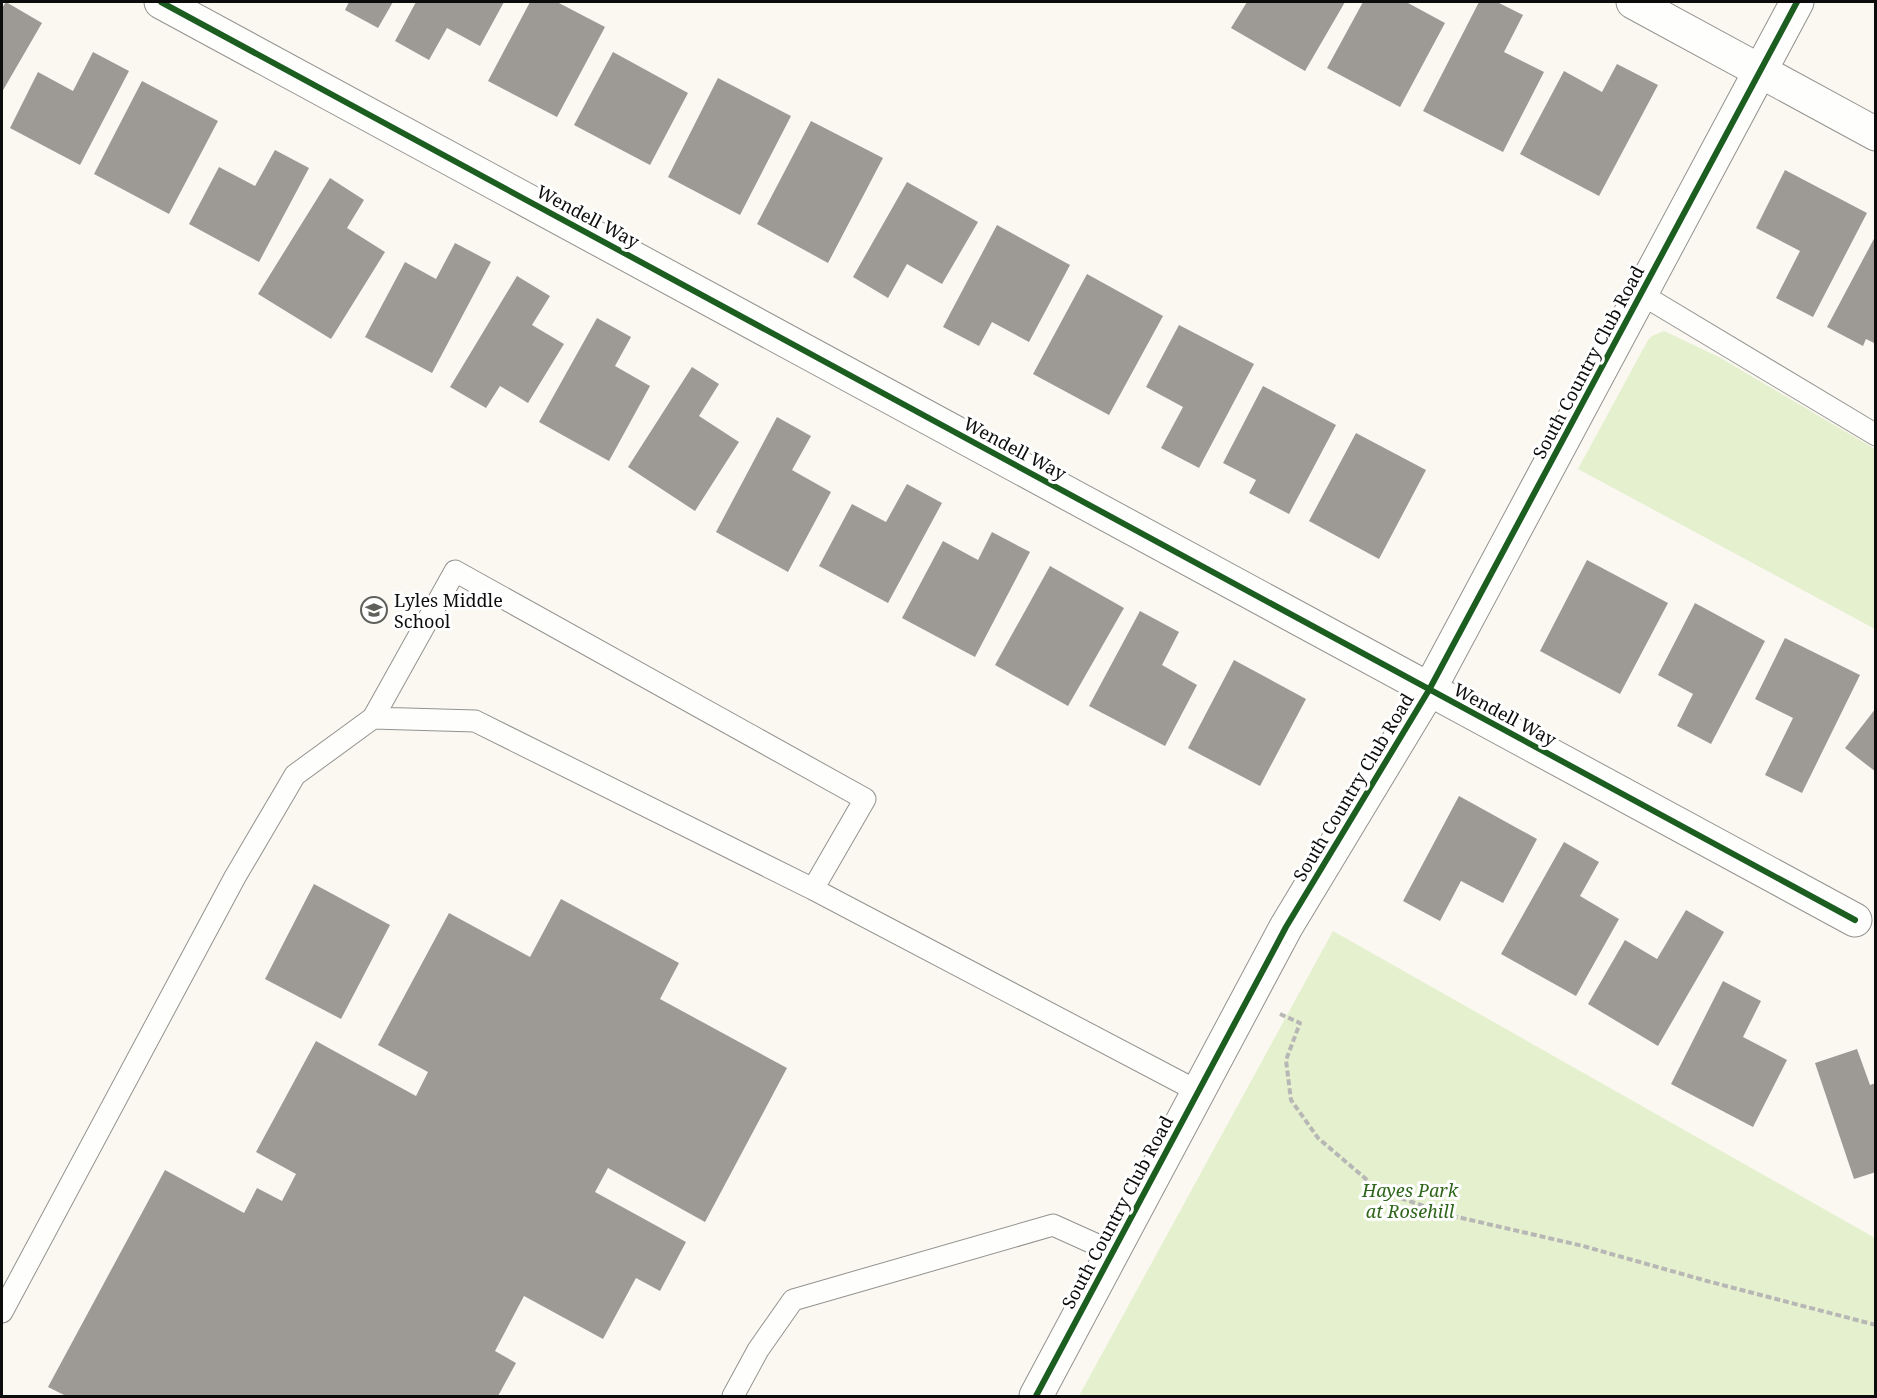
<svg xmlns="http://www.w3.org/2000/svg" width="1877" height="1398" font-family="'Noto Serif',serif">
  <rect width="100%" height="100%" fill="#faf8f0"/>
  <path fill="#e5f0cf" d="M 1664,331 L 1719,357 L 1875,449 L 1875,629 L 1578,469 L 1648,340 L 1652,336 Z
    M 1333,931 L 1875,1238 L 1875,1396 L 1079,1396 Z"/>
  <path fill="#9d9a96" d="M 6,2 L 42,23 L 2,92 L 2,8 Z
    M 349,2 L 393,2 L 378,28 L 345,10 Z
    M 416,2 L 504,2 L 480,46 L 447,28 L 429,60 L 395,41 Z
    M 530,2 L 557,2 L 605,27 L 557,117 L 488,81 Z
    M 1247,2 L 1345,2 L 1305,71 L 1231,28 Z
    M 1363,2 L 1409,2 L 1408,3 L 1445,23 L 1400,107 L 1327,68 Z
    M 1479,2 L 1497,2 L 1523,15 L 1504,52 L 1544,72 L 1503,152 L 1423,111 Z
    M 93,52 L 129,71 L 80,165 L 10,128 L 38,72 L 73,91 Z
    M 613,52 L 688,93 L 650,165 L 574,125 Z
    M 1617,64 L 1658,85 L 1599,196 L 1520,154 L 1564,71 L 1602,92 Z
    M 718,78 L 791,116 L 740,215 L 668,177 Z
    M 142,81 L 218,121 L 169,214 L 94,174 Z
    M 811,121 L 883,158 L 828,263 L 757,224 Z
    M 275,150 L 309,168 L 259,262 L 189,224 L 219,167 L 255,186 Z
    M 1785,170 L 1867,213 L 1813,317 L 1776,298 L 1800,251 L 1756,228 Z
    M 330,178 L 364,200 L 347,228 L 385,252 L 331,339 L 258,294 Z
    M 907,182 L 978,222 L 942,284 L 907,264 L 888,298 L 853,277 Z
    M 997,225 L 1070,265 L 1029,342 L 992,322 L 979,346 L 943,327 Z
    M 1876,235 L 1876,344 L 1866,339 L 1863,346 L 1827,327 Z
    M 455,243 L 491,262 L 432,373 L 365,337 L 405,262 L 436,279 Z
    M 1087,274 L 1163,316 L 1109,415 L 1033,374 Z
    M 517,276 L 550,296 L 532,325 L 564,344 L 528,403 L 500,386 L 486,408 L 450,387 Z
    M 597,318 L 631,337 L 615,366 L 650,386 L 609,461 L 539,422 Z
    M 1179,325 L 1254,364 L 1199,468 L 1161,448 L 1183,407 L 1146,387 Z
    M 692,367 L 719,384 L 699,416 L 739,442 L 695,511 L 628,467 Z
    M 1263,386 L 1336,425 L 1289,514 L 1249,493 L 1256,480 L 1223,463 Z
    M 777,417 L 811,436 L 792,470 L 831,492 L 788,572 L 716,532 Z
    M 1356,433 L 1426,470 L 1379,559 L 1309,521 Z
    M 907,484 L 942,503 L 888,603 L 819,566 L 852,504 L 886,522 Z
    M 992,532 L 1030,552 L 975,657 L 902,618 L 943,541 L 978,560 Z
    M 1587,560 L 1668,603 L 1620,694 L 1540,651 Z
    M 1050,566 L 1124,608 L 1068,706 L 995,665 Z
    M 1695,603 L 1765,641 L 1711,744 L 1677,726 L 1693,694 L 1658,675 Z
    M 1140,611 L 1179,632 L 1162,665 L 1197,685 L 1165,746 L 1089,706 Z
    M 1785,638 L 1860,675 L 1802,793 L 1765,775 L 1793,718 L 1755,699 Z
    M 1234,660 L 1306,699 L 1260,786 L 1188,748 Z
    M 1876,708 L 1876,772 L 1845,748 Z
    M 1459,796 L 1537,839 L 1503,903 L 1461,881 L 1440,921 L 1403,901 Z
    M 1564,842 L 1599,862 L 1580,896 L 1619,919 L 1576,996 L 1501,954 Z
    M 314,884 L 390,925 L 341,1019 L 265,979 Z
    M 561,899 L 679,963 L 660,999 L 787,1068 L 705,1222 L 608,1168 L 595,1192 L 686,1242 L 660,1291 L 636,1278 L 603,1339 L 524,1296 L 495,1351 L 516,1363 L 498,1396 L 66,1396 L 48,1387 L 165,1170 L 244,1213 L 257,1188 L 282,1201 L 296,1174 L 256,1152 L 316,1041 L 416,1096 L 428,1072 L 378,1045 L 449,913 L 530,957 Z
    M 1686,910 L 1724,932 L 1658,1046 L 1588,1004 L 1625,940 L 1657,959 Z
    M 1723,981 L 1761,1001 L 1743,1037 L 1787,1060 L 1753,1127 L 1671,1084 Z
    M 1857,1049 L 1870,1085 L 1876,1083 L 1876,1172 L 1854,1179 L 1815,1063 Z"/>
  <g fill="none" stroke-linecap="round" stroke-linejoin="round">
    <defs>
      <path id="service" d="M 1641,294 L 1876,435
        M 373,718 L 455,571 L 865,799 L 813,889
        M 2,1312 L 235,877 L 295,775 L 373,718 L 475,721 L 813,889 L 1199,1092
        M 733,1396 L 758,1350 L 793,1300 L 1053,1225 L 1113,1252"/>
      <path id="minor" d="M 161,2 L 1855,920
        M 1633,2 L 1876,134"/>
      <path id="tertiary" d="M 1036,1396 L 1286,927 L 1429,690 L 1797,2"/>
    </defs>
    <use href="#service" stroke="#93928f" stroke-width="23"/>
    <use href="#minor" stroke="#93928f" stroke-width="35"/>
    <use href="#tertiary" stroke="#93928f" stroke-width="35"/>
    <path stroke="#b7b7b5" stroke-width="4" stroke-dasharray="6 3" stroke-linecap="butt" d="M 1280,1014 L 1300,1023 L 1286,1060 L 1291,1100 L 1318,1138 L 1380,1191 L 1453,1216 L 1583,1246 L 1707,1281 L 1876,1325"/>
    <use href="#service" stroke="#fefefd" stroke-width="21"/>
    <use href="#minor" stroke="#fefefd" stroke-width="33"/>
    <use href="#tertiary" stroke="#fefefd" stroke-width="33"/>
    <defs>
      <path id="cycleway" d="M 161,2 L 1855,920
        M 1036,1396 L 1286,927 L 1429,690 L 1797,2"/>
    </defs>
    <use href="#cycleway" stroke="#fff" stroke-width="10"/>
    <use href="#cycleway" stroke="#1b5e20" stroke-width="6"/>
  </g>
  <defs>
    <symbol id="school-ring" viewBox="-11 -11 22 22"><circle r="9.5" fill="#fff" stroke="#5f5f5c" stroke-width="1.5"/><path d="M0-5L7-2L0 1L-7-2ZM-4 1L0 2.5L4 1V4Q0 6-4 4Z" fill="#5f5f5c"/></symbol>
  </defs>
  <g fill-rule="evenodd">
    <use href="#school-ring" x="359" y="595" width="30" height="30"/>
  </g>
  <g text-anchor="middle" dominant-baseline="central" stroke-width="6" stroke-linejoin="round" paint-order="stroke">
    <g font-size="18" fill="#0c0c0c" stroke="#fff">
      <text transform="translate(588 216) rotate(28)">Wendell Way</text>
      <text transform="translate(1588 362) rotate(-62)">South Country Club Road</text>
      <text transform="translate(1015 448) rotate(28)">Wendell Way</text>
      <text transform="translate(1505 714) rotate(28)">Wendell Way</text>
      <text transform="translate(1353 787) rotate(-59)">South Country Club Road</text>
      <text transform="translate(1117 1212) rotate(-62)">South Country Club Road</text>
    </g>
    <g font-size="18" fill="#0c0c0c" stroke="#fff" text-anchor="start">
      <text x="394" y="600">Lyles Middle<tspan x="394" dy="21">School</tspan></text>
    </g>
    <g font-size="18" font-style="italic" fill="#2f651b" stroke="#fff">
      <text x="1410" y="1190">Hayes Park<tspan x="1410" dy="21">at Rosehill</tspan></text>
    </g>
  </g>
  <rect width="1877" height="1398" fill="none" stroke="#0c0c0c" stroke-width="6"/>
</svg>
